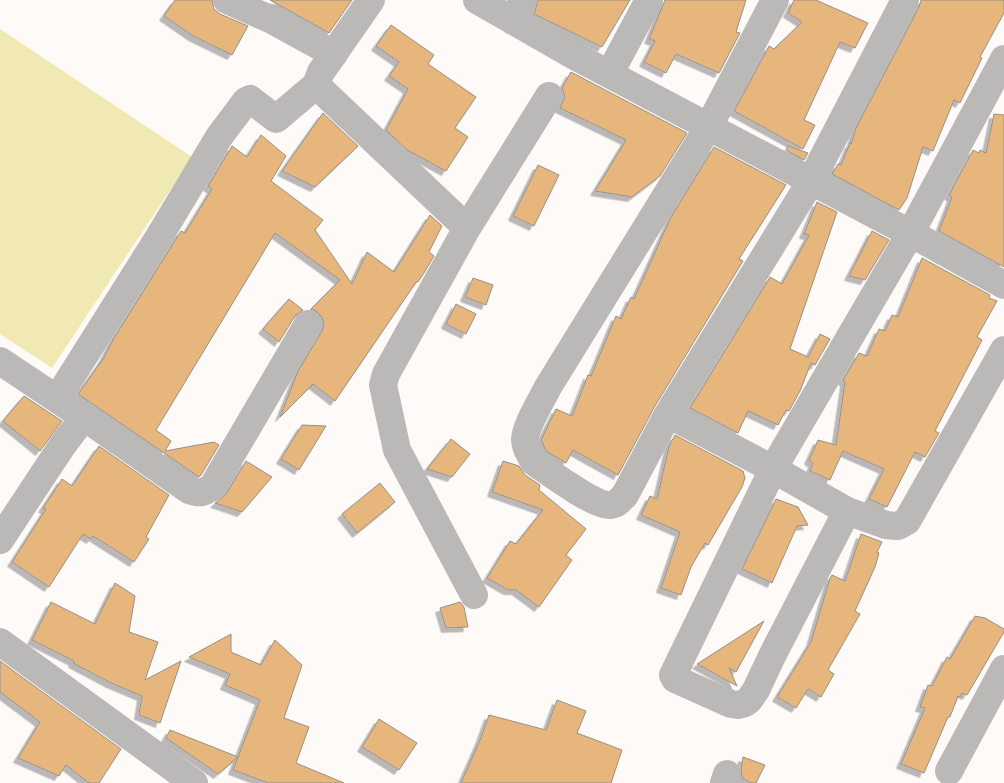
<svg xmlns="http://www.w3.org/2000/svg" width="1004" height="783" font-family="'DejaVu Sans',sans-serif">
  <defs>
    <filter id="shadow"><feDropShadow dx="-4.5" dy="4.5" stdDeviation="0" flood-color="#0004"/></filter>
  </defs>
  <rect width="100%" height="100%" fill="#fefaf8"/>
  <path fill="#f0e9b3" d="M 0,29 L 192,157 L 52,368 L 0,334 Z"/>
  <path fill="#e6b67c" stroke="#94908b" filter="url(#shadow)" d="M 175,0 L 212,0 L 214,9 L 220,14 L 248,26 L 232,55 L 193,36 L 164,16 Z
    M 270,0 L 352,0 L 329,33 Z
    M 538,0 L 630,0 L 602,47 L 534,14 Z
    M 665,0 L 746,0 L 736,32 L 740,33 L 719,73 L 676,54 L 666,73 L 644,62 L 655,41 L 649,39 Z
    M 794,0 L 816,0 L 868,23 L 855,48 L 840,42 L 804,120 L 815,125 L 803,149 L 734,111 L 769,46 L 774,49 L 802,22 L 788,13 Z
    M 921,0 L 1004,0 L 1004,13 L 980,57 L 982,58 L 960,103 L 954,100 L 933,151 L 923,147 L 907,198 L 899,210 L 832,174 L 838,164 L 841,165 L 850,143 L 851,144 L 856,128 L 919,7 Z
    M 391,25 L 434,55 L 428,64 L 476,97 L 455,128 L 468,137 L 446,171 L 407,150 L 386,130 L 408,89 L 389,76 L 399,62 L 376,46 Z
    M 571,72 L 687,133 L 660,176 L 632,197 L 595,191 L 626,140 L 560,108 L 565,97 L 562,88 Z
    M 323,113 L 358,146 L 315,187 L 282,171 Z
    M 994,114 L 1004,115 L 1004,267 L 939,231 L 952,197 L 949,195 L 973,150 L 979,153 L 980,150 L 986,153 Z
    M 261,135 L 286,156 L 271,181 L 323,220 L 315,230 L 352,284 L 367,252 L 394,272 L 430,215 L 442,226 L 429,252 L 434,256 L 424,273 L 418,282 L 417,281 L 335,401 L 313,384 L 280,417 L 298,371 L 322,331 L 324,325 L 322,317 L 316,311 L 311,309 L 340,280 L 275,233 L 156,430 L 171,441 L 165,451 L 214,442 L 219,445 L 201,475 L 199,477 L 78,394 L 103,359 L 114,338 L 181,231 L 185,233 L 212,189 L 208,186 L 232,146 L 247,157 Z
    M 788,146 L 808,153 L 804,160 L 786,150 Z
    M 714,147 L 786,185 L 739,259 L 743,261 L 655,406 L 618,475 L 573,450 L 566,463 L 546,451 L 541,440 L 556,409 L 572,416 L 588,375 L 591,376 L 616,316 L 621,319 L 631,297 L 634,299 L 671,217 Z
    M 538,165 L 559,175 L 534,226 L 513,216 Z
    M 817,202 L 837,212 L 790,349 L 808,357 L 820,334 L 830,339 L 815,365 L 811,363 L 800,391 L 789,411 L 786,410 L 778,425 L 748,411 L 738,433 L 690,408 L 770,277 L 782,284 L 809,235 L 804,234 Z
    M 872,231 L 889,240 L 865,280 L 849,276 Z
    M 922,258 L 990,295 L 989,298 L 997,301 L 977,337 L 982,340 L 935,431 L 939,433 L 925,457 L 915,452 L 887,507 L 869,499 L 884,469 L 843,451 L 830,480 L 810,471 L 813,463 L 809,460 L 818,440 L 836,445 L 845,382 L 843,380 L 859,353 L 867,356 L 879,329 L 885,331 L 892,315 L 898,317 Z
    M 473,278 L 493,285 L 486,305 L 465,297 Z
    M 289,299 L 303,310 L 295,316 L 279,342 L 263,329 Z
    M 456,304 L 476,314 L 466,334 L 446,324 Z
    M 24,396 L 62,421 L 40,451 L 3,421 Z
    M 302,425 L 326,426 L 299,470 L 281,459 Z
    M 675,435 L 743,471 L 745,478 L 742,487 L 708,545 L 705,543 L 691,567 L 681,595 L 661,588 L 680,532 L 641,515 L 650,496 L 657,499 L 669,446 Z
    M 451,439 L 470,454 L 452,477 L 427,469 Z
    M 99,446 L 169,495 L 146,537 L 149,539 L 134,562 L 93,536 L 91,539 L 83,534 L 49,587 L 12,562 L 46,509 L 43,508 L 62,479 L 72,486 Z
    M 246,461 L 272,477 L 242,512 L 215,503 L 226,494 Z
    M 503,461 L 519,466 L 525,475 L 540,485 L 539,490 L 586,529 L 566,555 L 572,560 L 539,607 L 516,590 L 508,590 L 487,578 L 510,541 L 516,544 L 543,510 L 492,492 Z
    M 380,483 L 395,502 L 357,533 L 342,514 Z
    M 776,499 L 798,507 L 808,525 L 797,526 L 772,583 L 742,569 Z
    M 861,534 L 882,542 L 877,552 L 879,553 L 875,567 L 855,611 L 860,614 L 828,670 L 834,674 L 821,697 L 808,689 L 796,708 L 777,697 L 811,642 L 830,578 L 832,575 L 845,581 Z
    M 115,583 L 135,596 L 129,632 L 158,642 L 145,680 L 181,661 L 160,723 L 139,715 L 142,696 L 111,683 L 73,663 L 74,661 L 32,640 L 51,602 L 95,624 Z
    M 460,602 L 464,607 L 468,627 L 446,628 L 440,608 Z
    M 975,616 L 985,618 L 1004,629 L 1004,632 L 967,695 L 962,693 L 960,697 L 958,696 L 950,717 L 948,717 L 924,773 L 901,764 L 925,708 L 920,707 L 928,685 L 932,686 L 947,657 L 950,659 Z
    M 764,621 L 736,672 L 729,668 L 737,686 L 697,664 Z
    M 231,634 L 231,652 L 261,665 L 275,640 L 302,665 L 284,718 L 309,727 L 296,763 L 344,783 L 268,783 L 233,770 L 260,700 L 225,685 L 230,674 L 189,657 Z
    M 0,661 L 121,749 L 99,783 L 89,783 L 66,765 L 59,776 L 18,758 L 40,722 L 0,692 Z
    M 557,700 L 586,711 L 577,733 L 622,750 L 611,783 L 461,783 L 480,740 L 489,715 L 546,730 Z
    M 379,719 L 417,743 L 399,770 L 362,747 Z
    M 170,730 L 238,757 L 218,774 L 166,738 Z
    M 743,757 L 765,765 L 756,783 L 751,783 L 742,778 L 741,768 Z"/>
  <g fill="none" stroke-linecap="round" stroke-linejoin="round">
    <path stroke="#bbb8b8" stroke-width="28" d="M 227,0 L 272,20 L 334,54
      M 371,0 L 321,72 L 316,85 L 467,228
      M 477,0 L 573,55 L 921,239 L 1004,285
      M 775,0 L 709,126 L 548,387 C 541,401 526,425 525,439 C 525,447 530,455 534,462 C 549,472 593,505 609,505 C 617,505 620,500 625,495 L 668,414 L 811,181 L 905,0
      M 513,21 L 523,0
      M 610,73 L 649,0
      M 0,361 L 84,417 L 62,446 L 0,540
      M 57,399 L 159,237 L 219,137 L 246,101 L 250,99 L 276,119 L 316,85
      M 668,414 L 773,469 L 847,511 L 886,525 L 898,526 L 907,521 L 1004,350
      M 84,417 L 189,490 C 200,494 204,493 213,486 L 308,324
      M 847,511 L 773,654 L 756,690 L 749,700 L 745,703 L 738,705 L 731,704 L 675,679 L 673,675 L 773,469 L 910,234 L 1004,59
      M 474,595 L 397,450 L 383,385 L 386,374 L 467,228 L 549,96
      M 0,642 L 194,783
      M 949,771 L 1004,669
      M 724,783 L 727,774"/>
  </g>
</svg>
